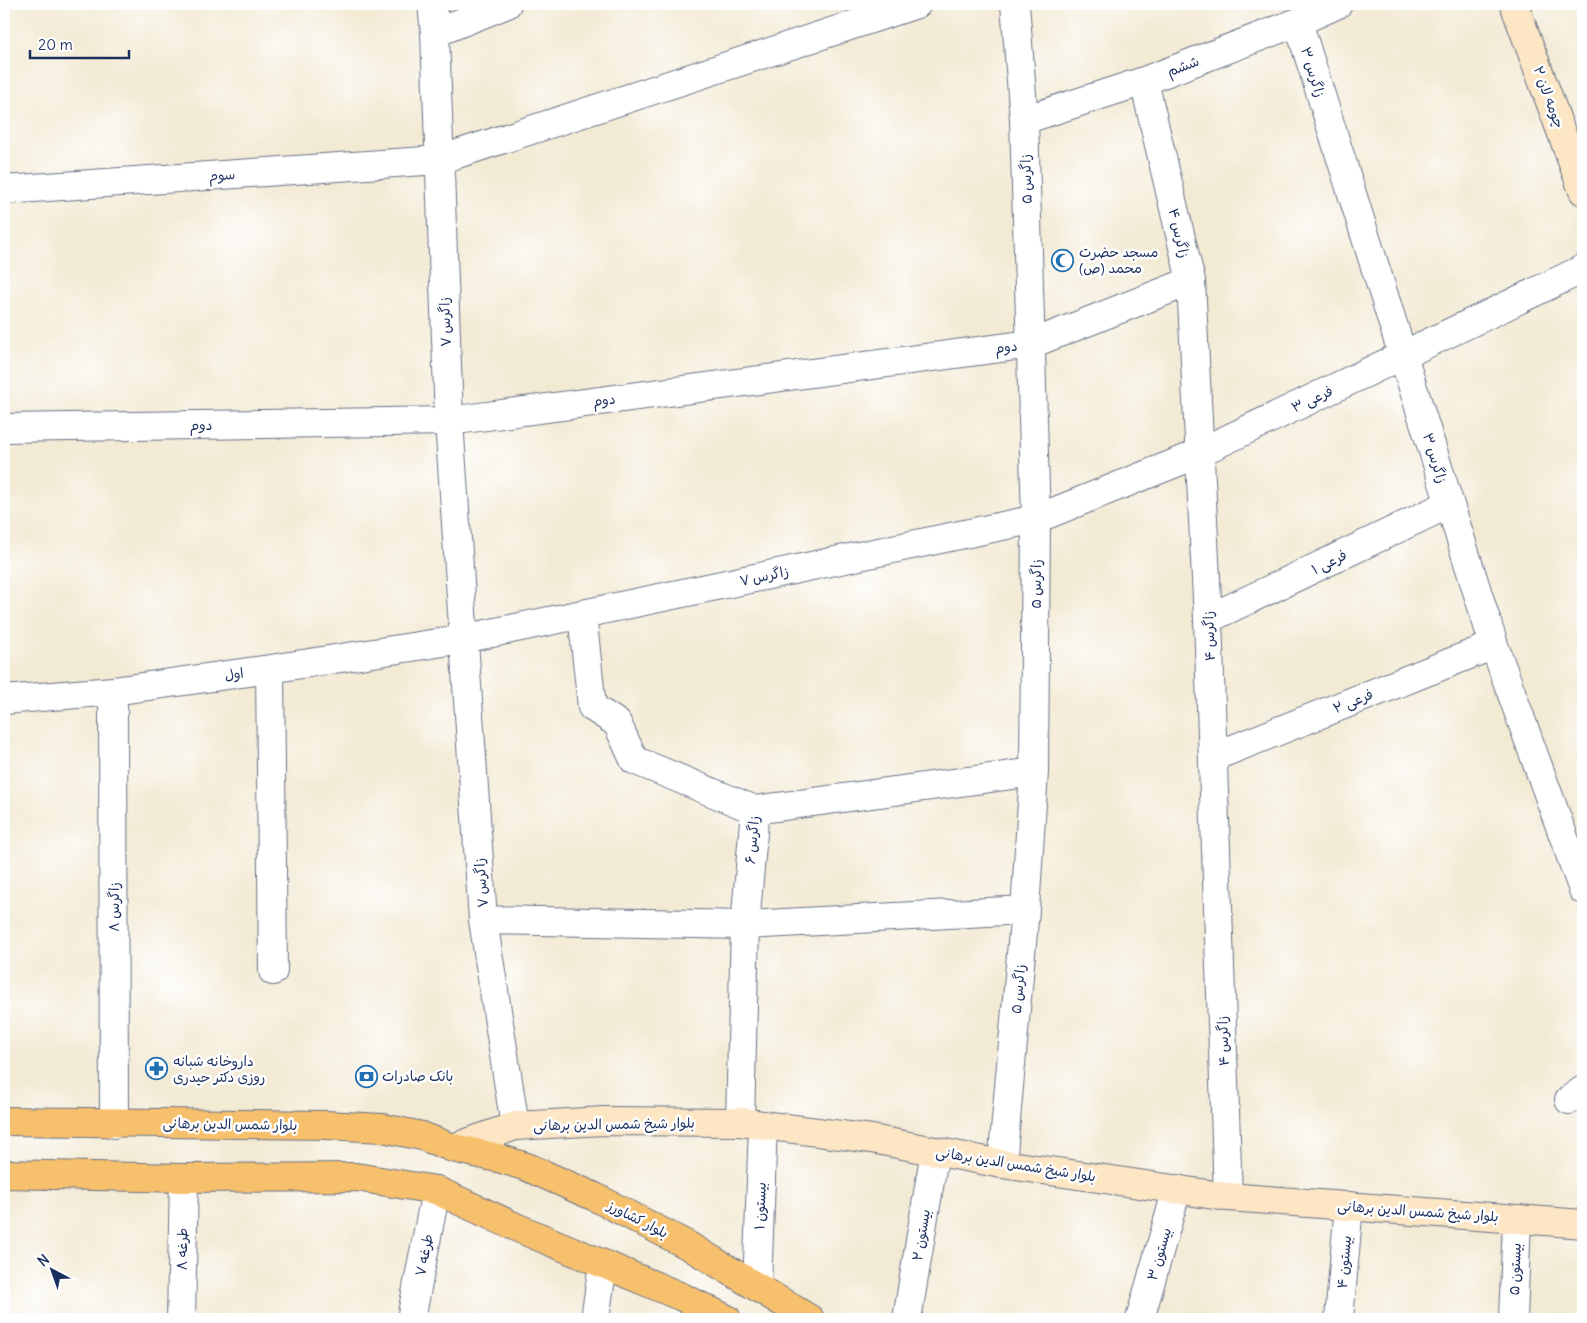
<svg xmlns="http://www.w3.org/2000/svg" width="1587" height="1323" font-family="Delius,'Playpen Sans Arabic',sans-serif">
  <rect width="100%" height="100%" fill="#fff"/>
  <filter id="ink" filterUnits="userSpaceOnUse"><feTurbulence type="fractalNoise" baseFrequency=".02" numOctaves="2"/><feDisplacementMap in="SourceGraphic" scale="10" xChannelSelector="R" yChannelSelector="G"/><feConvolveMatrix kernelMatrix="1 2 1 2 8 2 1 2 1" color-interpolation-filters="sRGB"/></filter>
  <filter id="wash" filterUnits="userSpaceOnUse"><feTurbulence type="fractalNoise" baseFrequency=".0096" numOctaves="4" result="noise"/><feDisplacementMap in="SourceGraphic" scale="20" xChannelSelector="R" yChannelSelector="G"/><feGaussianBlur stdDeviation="1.12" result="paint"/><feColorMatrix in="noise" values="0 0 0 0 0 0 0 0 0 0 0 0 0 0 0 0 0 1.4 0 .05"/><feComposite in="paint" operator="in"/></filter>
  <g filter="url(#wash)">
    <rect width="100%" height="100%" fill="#f3ead4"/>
  </g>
  <g filter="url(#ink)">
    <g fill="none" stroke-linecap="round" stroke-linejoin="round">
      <defs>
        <path id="street" d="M 432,4 L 435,33 L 449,421 L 483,920 L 515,1126
          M 1298,22 L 1494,645 L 1583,890
          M 435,33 L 507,4
          M 1144,81 L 1191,281 L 1208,619 L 1228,1197
          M 1024,120 L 1144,81 L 1298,22 L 1338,4
          M 4,190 L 439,160 L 917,4
          M 4,428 L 449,421 L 1031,344 L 1191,281
          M 582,614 L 592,707 L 617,723 L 634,760 L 755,810
          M 1208,619 L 1449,504
          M 270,669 L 273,971
          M 113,691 L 114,1124
          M 4,700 L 113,691 L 270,669 L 463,639 L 1036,519 L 1188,458 L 1583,269
          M 1213,757 L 1494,645
          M 483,920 L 745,925 L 1025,910
          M 1569,1100 L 1583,1090
          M 740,1122 L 745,925 L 755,810 L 1034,772
          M 1002,1164 L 1025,910 L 1034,772 L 1036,519 L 1024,120 L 1015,4
          M 757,1287 L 763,1125
          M 181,1319 L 184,1178
          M 411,1319 L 436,1190
          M 595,1319 L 603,1264
          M 907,1319 L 935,1151
          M 1140,1319 L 1177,1189
          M 1339,1319 L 1349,1206
          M 1513,1319 L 1517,1219"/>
        <path id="secondary" d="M 1514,4 L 1583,191
          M 453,1148 L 515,1126 L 604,1121 L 740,1122 L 872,1139 L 1002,1164 L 1228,1197 L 1583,1224"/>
        <path id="primary" d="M 4,1121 L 326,1125 L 383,1128 L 422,1136 L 453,1148 L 498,1158 L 527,1167 L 595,1197 L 689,1246 L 810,1319
          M 4,1174 L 184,1178 L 356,1177 L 436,1190 L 518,1228 L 682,1297 L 727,1319"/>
      </defs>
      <use href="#street" stroke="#677087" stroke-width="30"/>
      <use href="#secondary" stroke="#677087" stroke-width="30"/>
      <use href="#primary" stroke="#677087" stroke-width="30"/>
      <use href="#street" stroke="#fff" stroke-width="28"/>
      <use href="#secondary" stroke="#fce6c4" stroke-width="28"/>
      <use href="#primary" stroke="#f7c06c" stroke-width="28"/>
    </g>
  </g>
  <defs>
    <symbol id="mosque-ring" viewBox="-11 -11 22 22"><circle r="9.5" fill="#fff" stroke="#1f6fb2" stroke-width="1.5"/><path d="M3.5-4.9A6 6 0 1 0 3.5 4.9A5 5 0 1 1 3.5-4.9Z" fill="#1f6fb2"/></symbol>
    <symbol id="pharmacy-ring" viewBox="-11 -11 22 22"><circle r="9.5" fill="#fff" stroke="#1f6fb2" stroke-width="1.5"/><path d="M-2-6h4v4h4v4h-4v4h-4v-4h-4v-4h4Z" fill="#1f6fb2"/></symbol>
    <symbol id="bank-ring" viewBox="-11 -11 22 22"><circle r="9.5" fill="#fff" stroke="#1f6fb2" stroke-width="1.5"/><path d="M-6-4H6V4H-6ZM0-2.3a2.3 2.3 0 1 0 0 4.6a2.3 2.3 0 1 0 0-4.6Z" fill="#1f6fb2"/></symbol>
  </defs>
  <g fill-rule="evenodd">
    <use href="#mosque-ring" x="1050" y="248" width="25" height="25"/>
    <use href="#pharmacy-ring" x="144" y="1056" width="25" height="25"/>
    <use href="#bank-ring" x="354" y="1064" width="25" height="25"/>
  </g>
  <g text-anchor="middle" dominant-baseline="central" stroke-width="5" stroke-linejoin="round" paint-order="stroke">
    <g font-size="14" fill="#1b2f5e" stroke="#fff">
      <text transform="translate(1183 66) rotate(-21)">ششم</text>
      <text transform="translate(1313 72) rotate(73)">زاگرس ۳</text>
      <text transform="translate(1549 97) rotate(70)">چومه لان ۲</text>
      <text transform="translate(222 175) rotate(-4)">سوم</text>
      <text transform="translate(1026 179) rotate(-92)">زاگرس ۵</text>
      <text transform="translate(1179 233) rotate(77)">۴ زاگرس</text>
      <text transform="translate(445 322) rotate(-92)">زاگرس ۷</text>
      <text transform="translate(1006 347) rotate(-8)">دوم</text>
      <text transform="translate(1312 399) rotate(-25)">فرعی ۳</text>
      <text transform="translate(604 400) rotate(-8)">دوم</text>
      <text transform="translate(201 425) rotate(-1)">دوم</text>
      <text transform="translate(1435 458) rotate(73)">زاگرس ۳</text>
      <text transform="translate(1329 562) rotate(-26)">فرعی ۱</text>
      <text transform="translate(764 576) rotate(-12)">زاگرس ۷</text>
      <text transform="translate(1036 584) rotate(-90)">زاگرس ۵</text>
      <text transform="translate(1209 636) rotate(-92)">۴ زاگرس</text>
      <text transform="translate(234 674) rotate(-8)">اول</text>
      <text transform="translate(1353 701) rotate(-22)">فرعی ۲</text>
      <text transform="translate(752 840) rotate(-85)">زاگرس ۶</text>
      <text transform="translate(481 883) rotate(-94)">زاگرس ۷</text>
      <text transform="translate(114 907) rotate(-90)">زاگرس ۸</text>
      <text transform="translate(1018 989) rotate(-85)">زاگرس ۵</text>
      <text transform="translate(1223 1041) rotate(-92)">۴ زاگرس</text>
      <text transform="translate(230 1124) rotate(1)">بلوار شمس الدین برهانی</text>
      <text transform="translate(614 1124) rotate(-1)">بلوار شیخ شمس الدین برهانی</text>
      <text transform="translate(1016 1164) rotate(9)">بلوار شیخ شمس الدین برهانی</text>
      <text transform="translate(760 1206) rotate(-88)">بیستون ۱</text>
      <text transform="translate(1418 1211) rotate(4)">بلوار شیخ شمس الدین برهانی</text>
      <text transform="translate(638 1219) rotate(27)">بلوار کشاورز</text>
      <text transform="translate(921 1235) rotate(-81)">بیستون ۲</text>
      <text transform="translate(182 1249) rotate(-89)">طرغه ۸</text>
      <text transform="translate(1159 1254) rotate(-74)">بیستون ۳</text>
      <text transform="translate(424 1255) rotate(-79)">طرغه ۷</text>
      <text transform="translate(1344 1262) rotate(-85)">بیستون ۴</text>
      <text transform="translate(1515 1269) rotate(-88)">بیستون ۵</text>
    </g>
    <g font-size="14" fill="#1b2f5e" stroke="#fff" text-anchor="start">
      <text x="1079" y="252">مسجد حضرت<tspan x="1079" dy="16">محمد (ص)</tspan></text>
      <text x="173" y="1061">داروخانه شبانه<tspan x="173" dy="16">روزی دکتر حیدری</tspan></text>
      <text x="382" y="1076">بانک صادرات</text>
    </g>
  </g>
  <rect width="1587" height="1323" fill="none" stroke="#fff" stroke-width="20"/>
  <g transform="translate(52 1270) rotate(319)" stroke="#ffffff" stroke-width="4" paint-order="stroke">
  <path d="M0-4L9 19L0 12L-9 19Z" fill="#1b2f5e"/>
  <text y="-8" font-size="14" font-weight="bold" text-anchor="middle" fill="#1b2f5e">N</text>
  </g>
  <path d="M30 50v8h99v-8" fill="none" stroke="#1b2f5e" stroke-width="2.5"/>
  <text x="38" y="50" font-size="15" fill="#1b2f5e" stroke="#ffffff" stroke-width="4" paint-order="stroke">20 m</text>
</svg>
